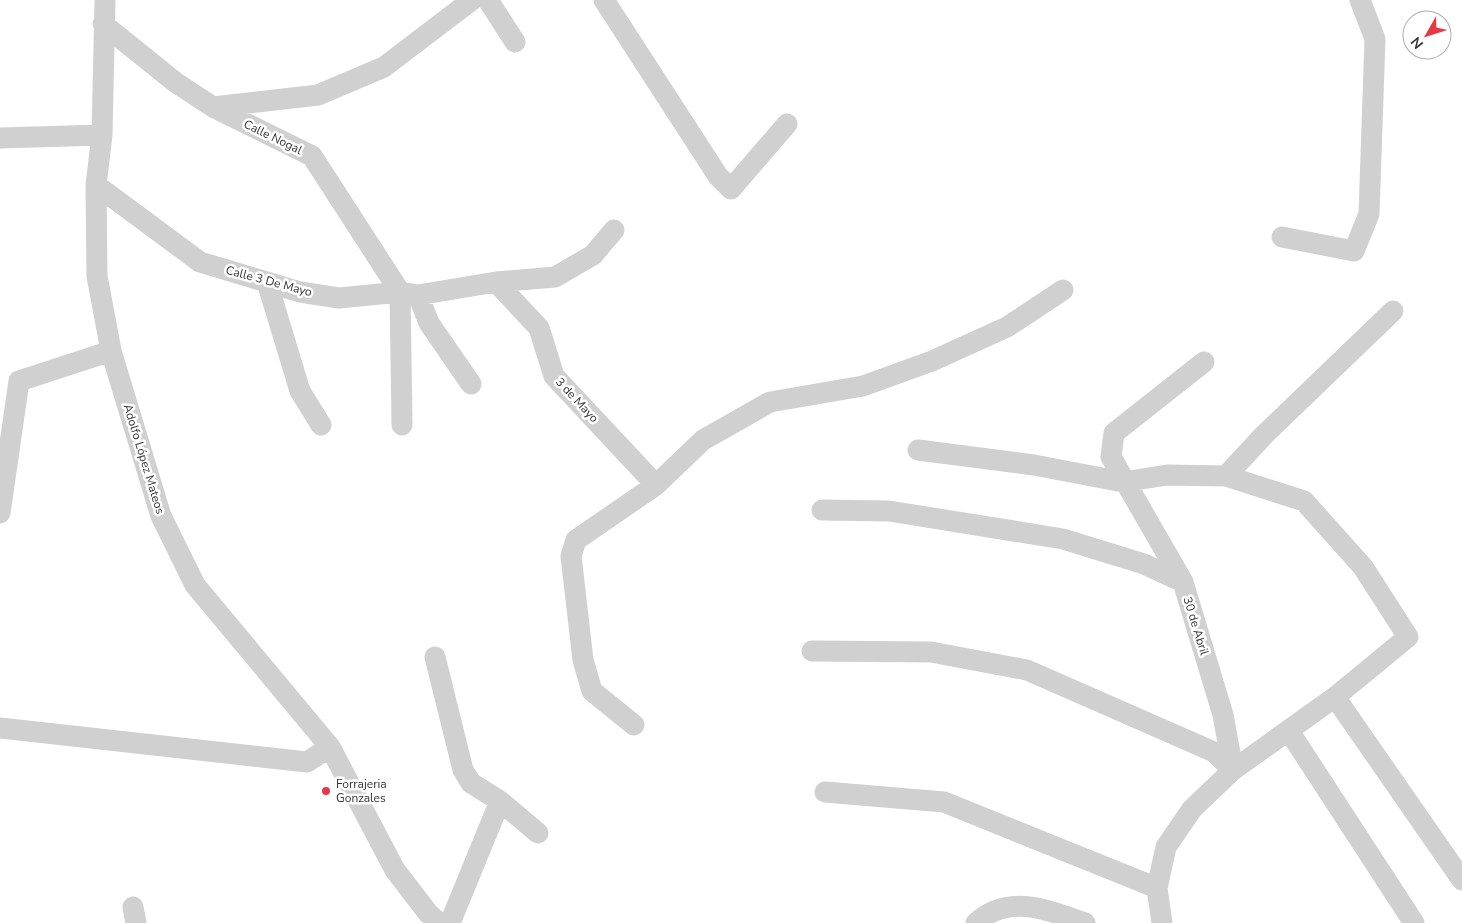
<svg xmlns="http://www.w3.org/2000/svg" width="1462" height="923" font-family="'Nunito Sans',sans-serif">
  <rect width="100%" height="100%" fill="#fff"/>
  <g fill="none" stroke-linecap="round" stroke-linejoin="round">
    <path stroke="#d0d0d0" stroke-width="21" d="M 105,0 L 102,135 L 96,185 L 97,276 L 111,351 L 161,516 L 195,585 L 330,747 L 395,870 L 428,913 L 439,923
      M 488,0 L 515,42
      M 604,0 L 718,176 L 731,189 L 787,124
      M 103,24 L 175,82 L 213,107 L 312,156 L 400,292 L 402,425
      M 213,107 L 318,95 L 384,67 L 472,0
      M 0,138 L 102,135
      M 96,185 L 200,262 L 300,292 L 339,298 L 400,292 L 418,295 L 496,282 L 555,277 L 593,255 L 614,230
      M 1282,237 L 1354,251 L 1369,214 L 1375,39 L 1360,0
      M 267,282 L 300,391 L 321,425
      M 496,282 L 539,328 L 554,376 L 656,485
      M 418,295 L 429,323 L 471,384
      M 1226,476 L 1264,435 L 1393,311
      M 822,510 L 889,511 L 1063,539 L 1144,564 L 1183,582
      M 0,513 L 19,381 L 111,351
      M 812,651 L 931,652 L 1027,670 L 1214,752 L 1233,770 L 1335,697 L 1408,637 L 1363,567 L 1304,501 L 1226,476 L 1167,475 L 1123,482 L 1034,465 L 918,450
      M 435,657 L 463,770 L 471,783 L 500,801 L 538,833
      M 1335,697 L 1462,880
      M 634,725 L 592,691 L 583,660 L 571,556 L 576,540 L 656,485 L 703,440 L 770,402 L 863,386 L 932,361 L 1007,327 L 1063,290
      M 0,728 L 307,762 L 330,747
      M 1289,731 L 1414,923
      M 825,792 L 944,802 L 1157,888
      M 133,907 L 136,923
      M 450,923 L 500,801
      M 976,923 C 1009,893 1048,910 1085,923
      M 1162,923 L 1157,888 L 1166,847 L 1192,809 L 1233,770 L 1223,715 L 1183,582 L 1111,457 L 1114,433 L 1204,362"/>
  </g>
  <circle fill="#e63946" stroke="#fff" stroke-width="2" cx="326" cy="791" r="5"/>
  <g text-anchor="middle" dominant-baseline="central" stroke-width="5" stroke-linejoin="round" paint-order="stroke">
    <g font-size="12" fill="#333" stroke="#fff">
      <text transform="translate(273 137) rotate(26)">Calle Nogal</text>
      <text transform="translate(269 281) rotate(15)">Calle 3 De Mayo</text>
      <text transform="translate(577 400) rotate(47)">3 de Mayo</text>
      <text transform="translate(144 459) rotate(73)">Adolfo López Mateos</text>
      <text transform="translate(1196 626) rotate(73)">30 de Abril</text>
    </g>
    <g font-size="12" fill="#333" stroke="#fff" text-anchor="start">
      <text x="336" y="784">Forrajeria<tspan x="336" dy="14">Gonzales</tspan></text>
    </g>
  </g>
  <g transform="translate(1427 35) rotate(231)"><circle r="24" fill="#ffffff" stroke="#adadad"/>
  <path d="M0-4L9 19L0 12L-9 19Z" fill="#e63946"/>
  <text y="-8" font-size="14" font-weight="bold" text-anchor="middle" fill="#333333">N</text>
  </g>
</svg>
